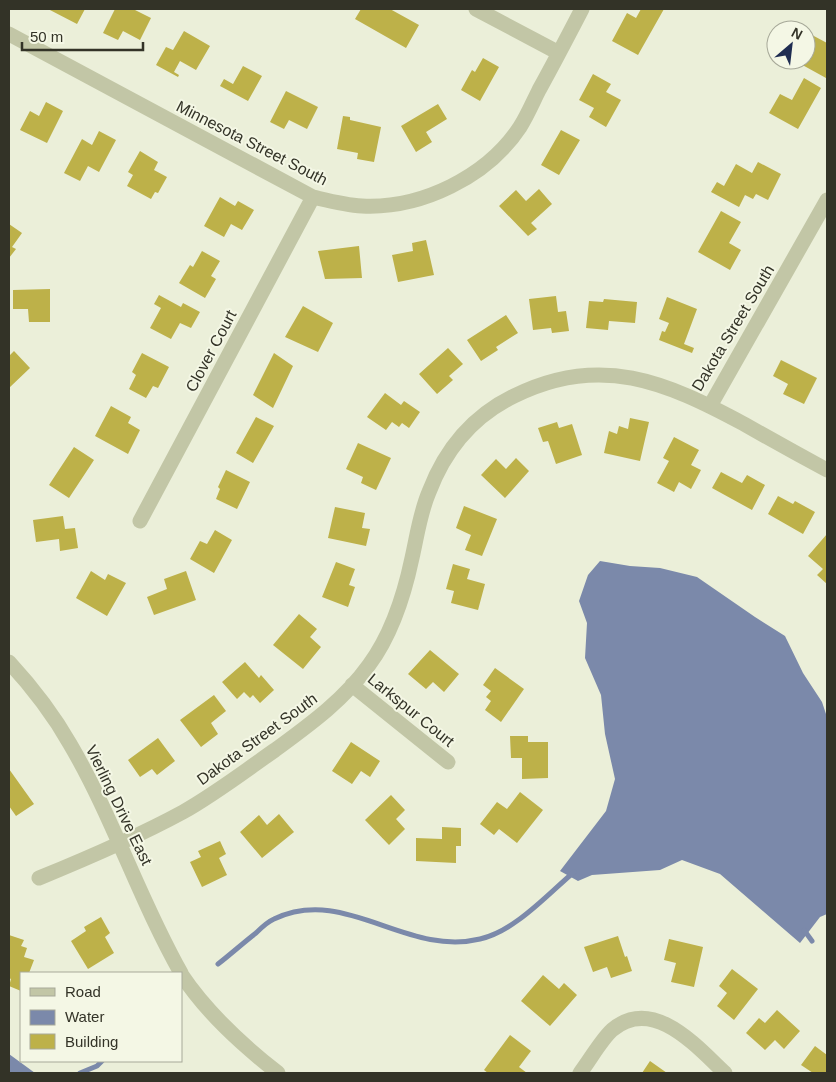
<svg xmlns="http://www.w3.org/2000/svg" width="836" height="1082" font-family="Helvetica,sans-serif">
  <rect width="100%" height="100%" fill="#ebefd9"/>
  <path fill="#7b89aa" d="M 600,561 L 630,566 L 660,568 L 697,577 L 755,617 L 785,636 L 803,673 L 822,702 L 827,717 L 827,914 L 820,917 L 800,943 L 720,874 L 682,860 L 660,870 L 592,875 L 578,881 L 560,871 L 606,811 L 615,779 L 605,734 L 601,695 L 585,658 L 587,623 L 579,601 L 588,575 Z
    M 9,1054 L 35,1073 L 9,1073 Z"/>
  <g fill="none" stroke-linecap="round" stroke-linejoin="round">
    <path stroke="#7b89aa" stroke-width="5" d="M 804,930 L 812,941
      M 218,964 C 231,954 243,943 256,933 C 261,928 267,922 274,919 C 345,885 406,957 480,939 C 515,931 547,895 574,872
      M 80,1073 L 97,1066 L 102,1061"/>
  </g>
  <path fill="#bdb149" d="M 48,9 L 85,9 L 77,24 Z
    M 115,9 L 133,9 L 151,18 L 140,40 L 123,31 L 118,40 L 103,33 Z
    M 361,9 L 390,9 L 419,25 L 406,48 L 355,19 Z
    M 641,9 L 664,9 L 638,55 L 612,41 L 627,13 L 636,18 Z
    M 184,31 L 210,46 L 196,70 L 180,61 L 174,72 L 179,75 L 178,77 L 156,65 L 166,47 L 173,50 Z
    M 812,35 L 827,43 L 827,76 L 826,78 L 797,62 L 798,60 L 806,60 L 806,46 Z
    M 483,58 L 499,67 L 480,101 L 461,90 L 472,70 L 475,72 Z
    M 243,66 L 262,76 L 248,101 L 220,86 L 224,79 L 233,84 Z
    M 593,74 L 611,84 L 606,92 L 621,100 L 606,127 L 589,117 L 594,108 L 579,100 Z
    M 804,78 L 821,88 L 798,129 L 769,113 L 780,94 L 792,100 Z
    M 286,91 L 318,107 L 307,129 L 289,120 L 284,129 L 270,122 Z
    M 46,102 L 63,111 L 47,143 L 20,130 L 30,111 L 39,116 Z
    M 438,104 L 447,119 L 426,132 L 432,142 L 416,152 L 401,126 Z
    M 343,116 L 350,117 L 350,120 L 381,127 L 374,162 L 357,159 L 358,153 L 337,149 Z
    M 561,130 L 580,140 L 559,175 L 541,165 Z
    M 99,131 L 116,140 L 99,172 L 88,166 L 80,181 L 64,173 L 82,139 L 92,145 Z
    M 140,151 L 158,162 L 154,170 L 167,177 L 158,193 L 155,192 L 151,199 L 127,186 L 133,175 L 128,172 Z
    M 758,162 L 781,174 L 768,200 L 756,194 L 753,199 L 745,195 L 739,207 L 711,192 L 717,182 L 724,186 L 736,164 L 752,173 Z
    M 539,189 L 552,204 L 531,223 L 537,229 L 528,236 L 499,206 L 516,190 L 526,201 Z
    M 220,197 L 235,206 L 238,201 L 254,210 L 242,230 L 231,224 L 224,237 L 204,226 Z
    M 721,211 L 741,222 L 729,243 L 741,250 L 730,270 L 698,252 Z
    M 9,224 L 22,233 L 12,247 L 16,249 L 9,258 Z
    M 426,240 L 434,275 L 398,282 L 392,255 L 413,251 L 412,243 Z
    M 359,246 L 362,278 L 325,279 L 318,251 Z
    M 202,251 L 220,261 L 211,276 L 216,279 L 205,298 L 179,283 L 190,265 L 193,267 Z
    M 50,289 L 50,322 L 29,322 L 28,309 L 13,309 L 13,290 Z
    M 159,295 L 181,307 L 183,303 L 200,312 L 191,328 L 180,323 L 171,339 L 150,328 L 161,308 L 154,304 Z
    M 556,296 L 558,312 L 566,311 L 569,331 L 552,333 L 551,328 L 533,330 L 529,299 Z
    M 667,297 L 697,309 L 684,344 L 694,348 L 692,353 L 659,340 L 662,331 L 665,332 L 669,323 L 659,319 Z
    M 604,299 L 637,302 L 635,323 L 609,321 L 608,330 L 586,328 L 589,301 L 603,302 Z
    M 303,306 L 333,323 L 318,352 L 285,337 Z
    M 506,315 L 518,333 L 496,347 L 498,350 L 481,361 L 467,340 Z
    M 448,348 L 463,364 L 449,376 L 453,380 L 437,394 L 419,374 Z
    M 14,351 L 30,368 L 9,388 L 9,356 Z
    M 142,353 L 169,367 L 158,388 L 153,386 L 146,398 L 129,389 L 136,375 L 132,372 Z
    M 274,353 L 293,366 L 273,408 L 253,395 Z
    M 781,360 L 817,378 L 804,404 L 783,394 L 788,384 L 773,376 Z
    M 385,393 L 401,405 L 404,401 L 420,412 L 409,428 L 402,423 L 399,427 L 392,422 L 386,430 L 367,417 Z
    M 111,406 L 131,417 L 128,423 L 140,430 L 128,454 L 95,436 Z
    M 256,417 L 274,426 L 253,463 L 236,453 Z
    M 630,418 L 649,422 L 640,461 L 604,453 L 609,431 L 617,434 L 619,426 L 628,429 Z
    M 557,422 L 559,428 L 572,424 L 582,455 L 556,464 L 548,441 L 543,442 L 538,428 Z
    M 674,437 L 699,450 L 691,465 L 701,470 L 691,489 L 679,482 L 674,492 L 657,483 L 669,461 L 663,458 Z
    M 358,443 L 391,458 L 376,490 L 361,483 L 363,477 L 346,469 Z
    M 74,447 L 94,460 L 69,498 L 49,485 Z
    M 516,458 L 529,471 L 505,498 L 481,475 L 496,459 L 506,469 Z
    M 226,470 L 250,482 L 237,509 L 216,499 L 220,489 L 218,487 Z
    M 721,472 L 742,483 L 747,475 L 765,485 L 752,510 L 712,488 Z
    M 778,496 L 793,504 L 795,501 L 815,512 L 803,534 L 768,514 Z
    M 464,506 L 497,519 L 482,556 L 465,550 L 471,535 L 456,528 Z
    M 335,507 L 365,513 L 362,528 L 370,529 L 366,546 L 328,538 Z
    M 63,516 L 65,529 L 75,528 L 78,548 L 60,551 L 59,539 L 36,542 L 33,520 Z
    M 215,530 L 232,540 L 214,573 L 190,559 L 200,541 L 207,544 Z
    M 827,534 L 827,584 L 817,575 L 823,569 L 808,556 Z
    M 336,562 L 355,569 L 349,585 L 355,587 L 348,607 L 322,597 Z
    M 453,564 L 470,569 L 467,579 L 485,584 L 478,610 L 451,603 L 454,591 L 446,589 Z
    M 91,571 L 105,580 L 108,574 L 126,583 L 107,616 L 76,598 Z
    M 186,571 L 196,600 L 154,615 L 147,597 L 167,589 L 164,579 Z
    M 299,614 L 317,629 L 310,637 L 321,647 L 303,669 L 273,645 Z
    M 430,650 L 459,674 L 444,692 L 433,682 L 426,689 L 408,674 Z
    M 245,662 L 259,678 L 261,675 L 274,690 L 260,703 L 253,695 L 250,698 L 244,692 L 237,699 L 222,682 Z
    M 495,668 L 524,689 L 501,722 L 485,710 L 491,701 L 486,697 L 491,691 L 483,685 Z
    M 214,695 L 226,711 L 211,723 L 218,734 L 201,747 L 180,720 Z
    M 510,736 L 528,736 L 528,742 L 548,742 L 548,778 L 522,779 L 522,758 L 511,758 Z
    M 158,738 L 175,761 L 157,775 L 152,769 L 140,777 L 128,760 Z
    M 351,742 L 380,761 L 370,777 L 361,771 L 352,784 L 332,771 Z
    M 9,769 L 34,804 L 16,816 L 9,806 Z
    M 520,792 L 543,810 L 517,843 L 499,829 L 494,835 L 480,824 L 497,802 L 507,809 Z
    M 391,795 L 405,810 L 396,819 L 405,829 L 389,845 L 365,820 Z
    M 279,814 L 294,832 L 262,858 L 240,832 L 259,815 L 267,825 Z
    M 442,827 L 461,828 L 461,846 L 456,846 L 456,863 L 416,861 L 416,838 L 442,839 Z
    M 220,841 L 226,854 L 219,858 L 227,875 L 202,887 L 190,862 L 201,857 L 198,851 Z
    M 101,917 L 110,933 L 105,937 L 114,953 L 88,969 L 71,941 L 86,931 L 84,927 Z
    M 9,935 L 24,940 L 21,946 L 27,948 L 24,957 L 34,960 L 29,973 L 21,973 L 21,991 L 9,986 L 11,979 L 9,978 Z
    M 618,936 L 625,957 L 627,956 L 632,971 L 611,978 L 607,967 L 593,972 L 584,947 Z
    M 669,939 L 703,947 L 694,987 L 671,982 L 676,963 L 664,960 Z
    M 732,969 L 758,989 L 734,1020 L 717,1006 L 727,993 L 719,986 Z
    M 543,975 L 559,989 L 564,983 L 577,995 L 550,1026 L 521,1001 Z
    M 777,1010 L 800,1031 L 784,1049 L 775,1040 L 765,1050 L 746,1033 L 759,1018 L 765,1023 Z
    M 510,1035 L 531,1051 L 519,1067 L 527,1073 L 488,1073 L 484,1070 Z
    M 815,1046 L 827,1055 L 827,1073 L 813,1073 L 801,1065 Z
    M 650,1061 L 667,1073 L 642,1073 Z"/>
  <g fill="none" stroke-linecap="round" stroke-linejoin="round">
    <path stroke="#c2c6a6" stroke-width="15" d="M 476,9 L 559,53
      M 9,34 L 313,197 C 330,201 345,205 362,206 C 421,209 487,177 520,127 C 527,116 533,102 539,90 C 554,63 568,36 582,9
      M 710,406 L 827,200
      M 140,521 L 313,197
      M 9,662 C 32,687 53,714 70,744 C 113,817 139,899 181,973
      M 352,685 L 448,762
      M 39,878 C 88,858 137,837 183,812 C 215,794 245,771 275,750 C 309,725 344,700 369,665 C 392,634 404,596 412,558 C 417,536 420,513 429,492 C 445,450 473,416 514,396 C 600,353 666,382 744,424 C 772,440 799,455 827,470
      M 181,974 C 207,1013 241,1044 278,1073
      M 580,1073 C 590,1060 601,1040 612,1030 C 653,995 697,1047 725,1073"/>
  </g>
  <g text-anchor="middle" dominant-baseline="central" stroke-width="4" stroke-linejoin="round" paint-order="stroke">
    <g font-size="16" fill="#333327" stroke="#f4f7e5">
      <text transform="translate(252 143) rotate(27)">Minnesota Street South</text>
      <text transform="translate(733 328) rotate(-59)">Dakota Street South</text>
      <text transform="translate(211 351) rotate(-62)">Clover Court</text>
      <text transform="translate(411 710) rotate(39)">Larkspur Court</text>
      <text transform="translate(257 739) rotate(-36)">Dakota Street South</text>
      <text transform="translate(119 805) rotate(64)">Vierling Drive East</text>
    </g>
  </g>
  <rect width="836" height="1082" fill="none" stroke="#333327" stroke-width="20"/>
  <rect x="20" y="972" width="162" height="90" fill="#f4f7e5" stroke="#a7a999"/>
  <rect x="30" y="988" width="25" height="8" fill="#c2c6a6" stroke="#a7a999"/>
  <text x="65" y="997" font-size="15" fill="#333327">Road</text>
  <rect x="30" y="1010" width="25" height="15" fill="#7b89aa" stroke="#a7a999"/>
  <text x="65" y="1022" font-size="15" fill="#333327">Water</text>
  <rect x="30" y="1034" width="25" height="15" fill="#bdb149" stroke="#a7a999"/>
  <text x="65" y="1047" font-size="15" fill="#333327">Building</text>
  <g transform="translate(791 45) rotate(28)"><circle r="24" fill="#f4f7e5" stroke="#a7a999"/>
  <path d="M0-4L9 19L0 12L-9 19Z" fill="#1f2d51"/>
  <text y="-8" font-size="14" font-weight="bold" text-anchor="middle" fill="#333327">N</text>
  </g>
  <path d="M22 42v8h121v-8" fill="none" stroke="#333327" stroke-width="2.5"/>
  <text x="30" y="42" font-size="15" fill="#333327" stroke="#f4f7e5" stroke-width="4" paint-order="stroke">50 m</text>
</svg>
